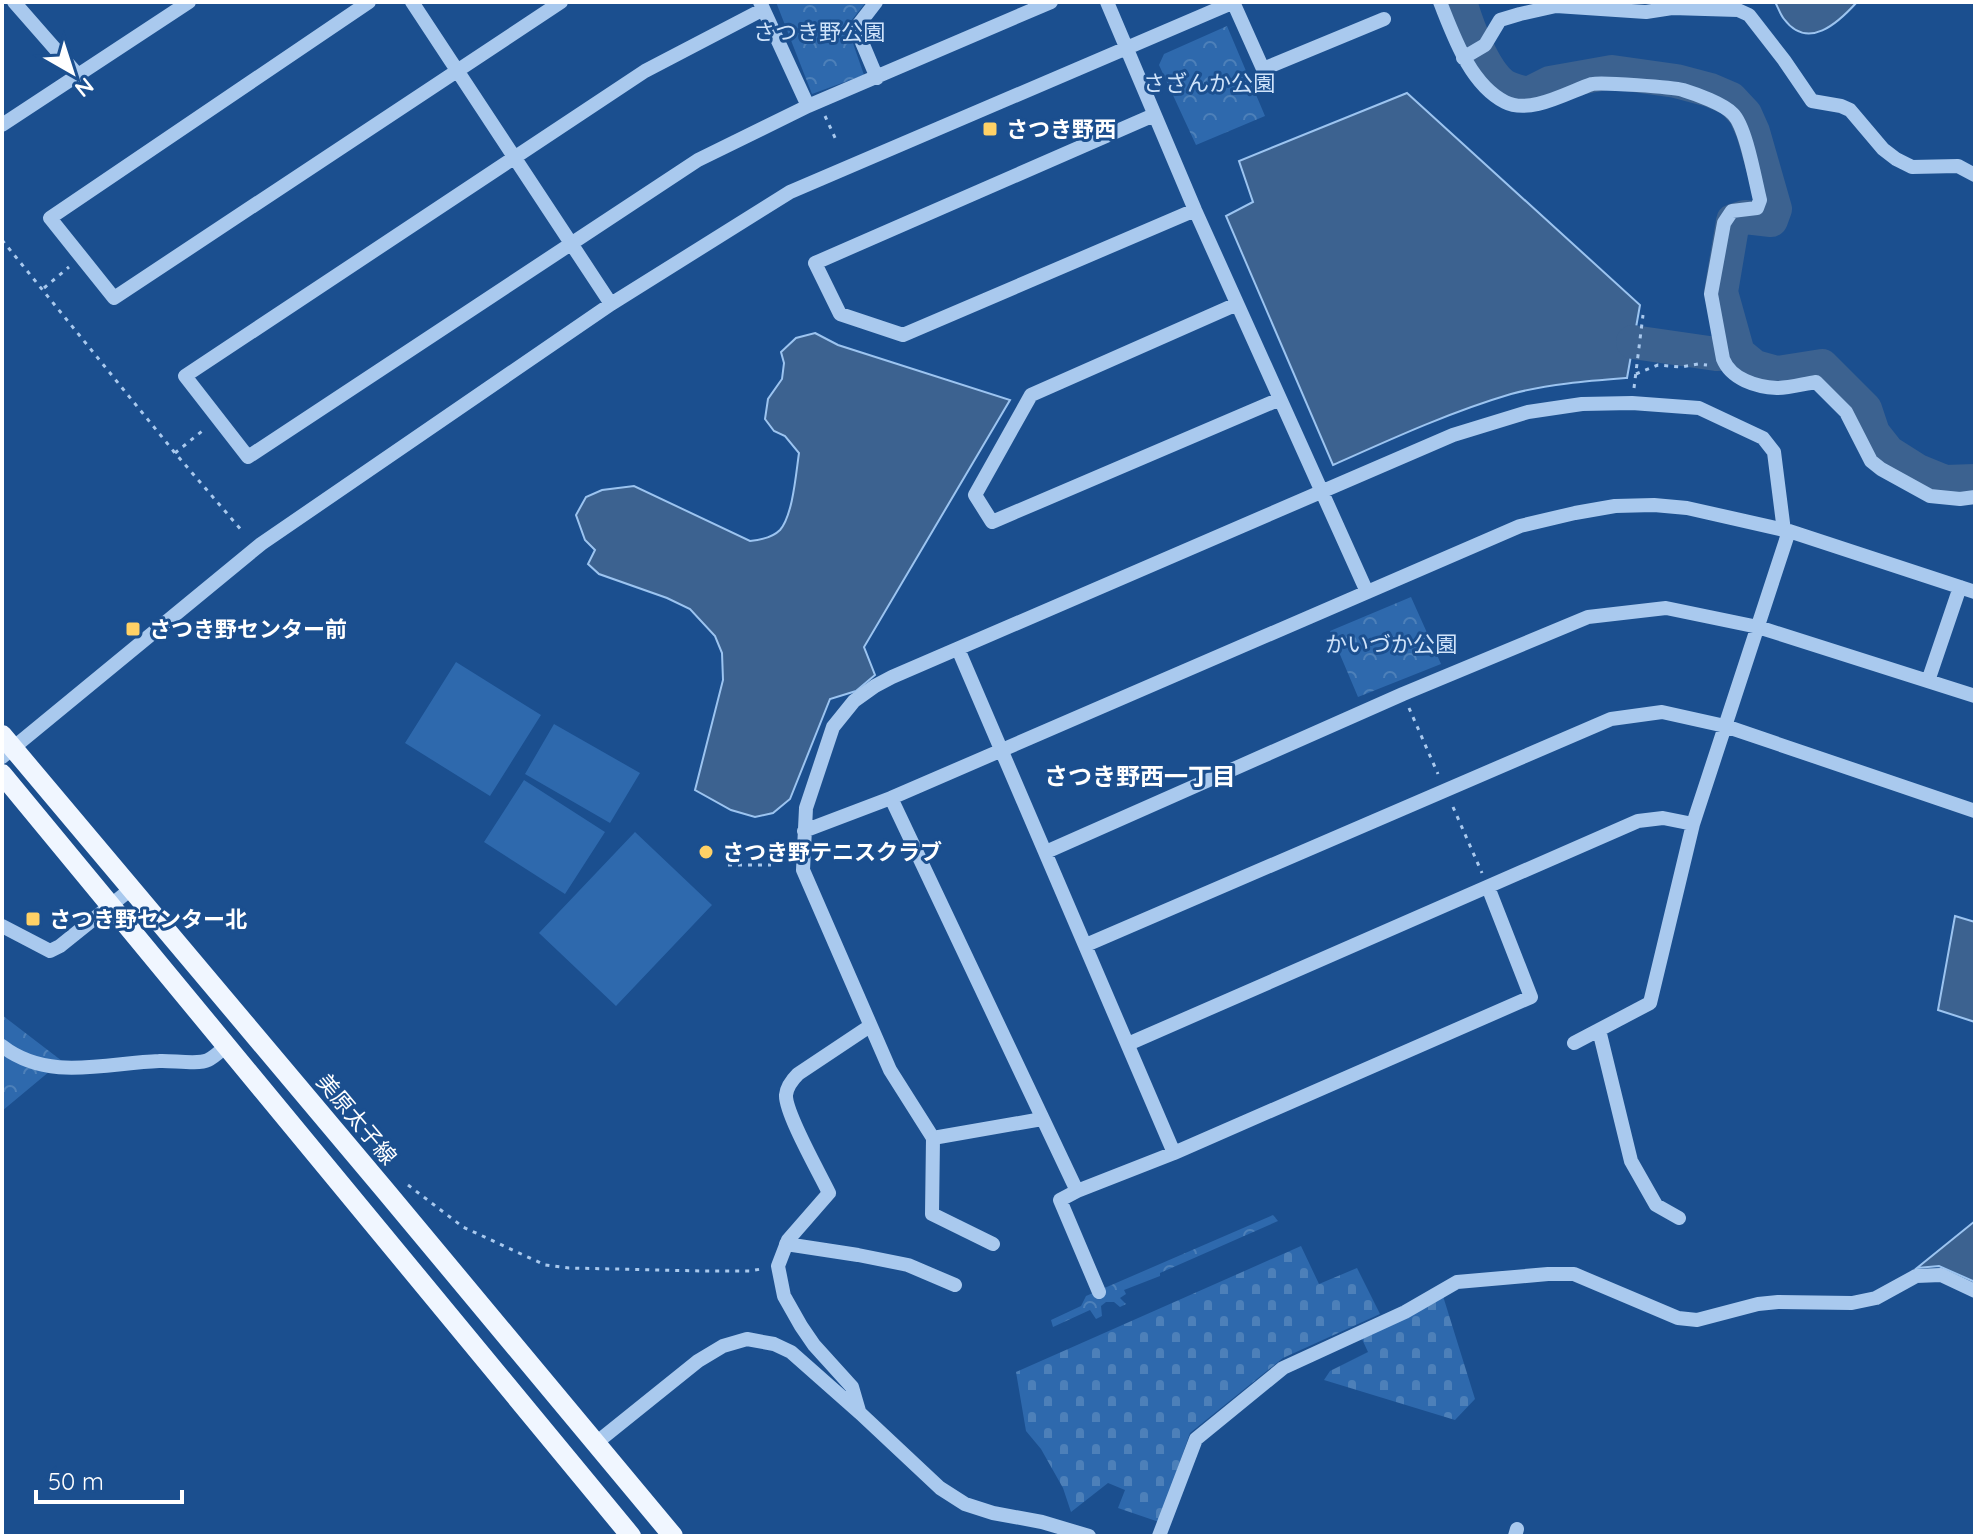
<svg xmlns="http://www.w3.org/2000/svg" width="1977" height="1538" font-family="Quicksand,'Noto Sans JP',sans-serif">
  <defs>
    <pattern id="forest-crowns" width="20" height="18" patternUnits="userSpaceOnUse" patternTransform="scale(2)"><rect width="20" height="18" fill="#2e69ad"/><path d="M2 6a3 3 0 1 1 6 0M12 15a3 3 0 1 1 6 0" fill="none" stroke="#4d80b9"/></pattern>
    <pattern id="cemetery-stones" width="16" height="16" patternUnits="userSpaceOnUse" patternTransform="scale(2)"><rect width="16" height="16" fill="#2e69ad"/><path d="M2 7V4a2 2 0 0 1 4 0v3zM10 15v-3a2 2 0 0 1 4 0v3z" fill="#4d80b9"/></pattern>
  </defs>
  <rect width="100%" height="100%" fill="#1b4f8f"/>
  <path fill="#2e69ad" d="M 456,662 L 541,715 L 490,796 L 405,743 Z
    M 554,724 L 640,773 L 610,823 L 525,774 Z
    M 524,780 L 605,832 L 565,894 L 484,842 Z
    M 635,832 L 712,905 L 616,1006 L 539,933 Z"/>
  <path fill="url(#forest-crowns)" d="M 776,2 L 866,2 L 847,26 L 864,75 L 812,94 Z
    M 1227,26 L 1265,116 L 1196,145 L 1159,65 L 1164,54 Z
    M 1411,597 L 1441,664 L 1358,697 L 1330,631 Z
    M 2,1015 L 62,1061 L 2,1111 Z
    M 1273,1215 L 1278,1221 L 1160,1273 L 1160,1276 L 1124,1290 L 1126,1294 L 1120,1298 L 1126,1304 L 1120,1307 L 1114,1302 L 1106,1302 L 1101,1306 L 1102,1316 L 1096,1319 L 1090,1310 L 1053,1327 L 1051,1320 L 1081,1306 L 1086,1296 Z"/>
  <path fill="url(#cemetery-stones)" d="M 1301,1246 L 1319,1284 L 1357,1268 L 1380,1314 L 1283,1358 L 1190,1433 L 1159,1522 L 1118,1508 L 1125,1490 L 1108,1483 L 1071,1512 L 1063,1488 L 1041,1449 L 1026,1431 L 1016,1372 Z
    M 1443,1296 L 1475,1399 L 1455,1420 L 1324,1380 L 1330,1371 L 1368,1352 L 1361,1337 Z"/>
  <path fill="#3c6290" stroke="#9cc4f0" stroke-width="2" d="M 1775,2 L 1857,2 C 1838,23 1808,51 1784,19 C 1780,14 1778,7 1775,2 Z
    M 1407,93 L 1640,305 L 1627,378 C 1588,381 1548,384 1511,394 C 1450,412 1391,439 1333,465 L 1226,216 L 1253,202 L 1239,161 Z
    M 815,333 L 838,345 L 1010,400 L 864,647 L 875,675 L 856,691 L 830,699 L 790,799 L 773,813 L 755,817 L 731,810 L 695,790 L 723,680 L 722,653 L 715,636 L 690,609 L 667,598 L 599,574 L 588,564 L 595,550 L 585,540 L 576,515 L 586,497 L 602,490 L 634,486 L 750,541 C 761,540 772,538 780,530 C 793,515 796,473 799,453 L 785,436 L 774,431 L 765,419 L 768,399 L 782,379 L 784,363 L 781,352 L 796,338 Z
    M 1955,916 L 1975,922 L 1975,1022 L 1938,1010 Z
    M 1975,1221 L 1975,1282 L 1939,1266 L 1917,1268 Z"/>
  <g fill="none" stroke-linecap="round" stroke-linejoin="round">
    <path stroke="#3c6290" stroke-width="34" d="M 1460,2 C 1467,25 1483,71 1504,86 C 1510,90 1520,92 1528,94 L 1550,83 L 1612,72 L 1676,81 L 1710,90 L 1731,99 L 1745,114 L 1753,132 L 1775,209 L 1771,220 L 1745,217 L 1733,221 L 1721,292 L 1738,353 L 1755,367 L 1777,373 L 1822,366 L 1865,409 L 1873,433 L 1888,452 L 1918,471 L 1945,482 L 1975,481
      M 1633,342 L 1716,354 L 1738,353"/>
    <path stroke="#a9c9ee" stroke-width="3" stroke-dasharray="4 6" stroke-linecap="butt" d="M 825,116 L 837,142
      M 2,240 L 175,453 L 243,532
      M 44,288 L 69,267
      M 1636,374 L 1658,365 L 1681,367 L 1698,364 L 1707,365
      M 1634,388 L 1643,315
      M 175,453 L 206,428
      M 1409,708 L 1438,774
      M 1453,807 L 1482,873
      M 728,865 L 771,865
      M 408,1185 L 463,1227 L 545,1265 L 569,1268 L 703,1271 L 750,1271 L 761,1269"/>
    <path stroke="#a9c9ee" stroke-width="14" d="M 14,2 L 78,75
      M 369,2 L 50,218 L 114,298 L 561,2
      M 412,2 L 611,304
      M 760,2 L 808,106
      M 876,2 L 856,28 L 877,78
      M 1107,2 L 1195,210 L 1367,592
      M 1233,2 L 1263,69 L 1384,19
      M 1440,2 C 1454,37 1470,84 1505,102 C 1530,115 1568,92 1592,84 C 1602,82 1672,87 1683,90 C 1696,94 1724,104 1733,114 C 1746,127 1755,180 1760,200 L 1757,208 L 1732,211 L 1724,223 L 1711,294 L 1723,359 C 1731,379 1756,387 1777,388 C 1789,388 1803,384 1816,382 L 1846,412 L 1871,461 L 1881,469 L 1930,496 L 1960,499 L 1975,497
      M 762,10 L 645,71 L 185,376 L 248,457 L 698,160 L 808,106 L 1051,2
      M 1463,58 L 1485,45 L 1500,20 L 1520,14 L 1556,6 L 1646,12 L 1672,8 L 1738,10 L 1749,15 L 1784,60 L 1812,101 L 1841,106 L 1850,110 L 1883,149 L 1896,159 L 1912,167 L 1958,166 L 1975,175
      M 1154,115 L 815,263 L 840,314 L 903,335 L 1195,210
      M 2,125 L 189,2
      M 1237,304 L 1031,395 L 975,495 L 992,522 L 1280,399
      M 958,649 L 1174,1153
      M 1928,681 L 1960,587
      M 2,757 L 261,544 L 611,304 L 790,192 L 1234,2
      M 891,798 L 1077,1191
      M 804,831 L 891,798 L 1520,526 L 1575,513 L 1615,506 L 1654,505 L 1687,508 L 1789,531 L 1975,592
      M 1046,852 L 1403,694 L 1588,617 L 1666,608 L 1758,627 L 1975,696
      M 2,926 L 50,951 L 60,946 L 131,889
      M 1086,945 L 1611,719 L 1662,712 L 1725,726 L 1975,811
      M 1599,1030 L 1631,1161 L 1656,1205 L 1679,1218
      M 1574,1043 L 1650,1003 L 1693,824 L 1789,531
      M 1128,1044 L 1638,821 L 1663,818 L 1693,824
      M 2,1046 C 48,1082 106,1063 159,1061 C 171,1060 198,1065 208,1060 C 215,1057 221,1050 227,1045
      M 1042,1119 L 933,1138 L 890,1070 L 803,870 L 806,808 L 833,727 L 854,701 L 875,686 L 892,677 L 1453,435 L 1528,412 L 1582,404 L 1632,403 L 1699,408 L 1763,438 L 1774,452 L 1784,531
      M 933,1138 L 932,1214 L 993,1244
      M 786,1244 L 858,1255 L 908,1265 L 955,1285
      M 1099,1292 L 1060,1200 L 1077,1191 L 1174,1153 L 1531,997 L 1488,887
      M 859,1411 L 852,1387 L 814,1345 L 801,1326 L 784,1296 L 778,1266 L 788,1240 L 829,1193 C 820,1174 785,1113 786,1095 C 787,1086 792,1080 798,1074 L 870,1026
      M 596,1443 L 698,1361 L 723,1346 L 747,1339 L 774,1344 L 791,1352 L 860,1413 L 940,1488 L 965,1504 L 993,1513 L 1042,1522 L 1089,1536
      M 1159,1536 L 1196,1439 L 1283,1368 L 1405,1312 L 1457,1282 L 1548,1274 L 1574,1274 L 1678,1318 L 1697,1320 L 1758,1304 L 1778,1302 L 1852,1303 L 1876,1298 L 1916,1276 L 1941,1275 L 1975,1291
      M 1515,1536 L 1517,1529"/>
    <path stroke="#f0f6ff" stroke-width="20" d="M 2,735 L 384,1189 L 673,1536
      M 2,774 L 631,1536"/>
  </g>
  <g fill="#ffd166" stroke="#1b4f8f" stroke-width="3">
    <rect x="982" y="121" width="16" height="16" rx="4"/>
    <rect x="125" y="621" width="16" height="16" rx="4"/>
    <circle cx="706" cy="852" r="8"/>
    <rect x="25" y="911" width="16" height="16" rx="4"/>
  </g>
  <g text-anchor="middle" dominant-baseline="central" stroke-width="6" stroke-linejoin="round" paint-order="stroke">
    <g font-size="22" fill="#cfe3fa" stroke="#1b4f8f">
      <text x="819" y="32">さつき野公園</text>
      <text x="1209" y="83">さざんか公園</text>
      <text x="1391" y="644">かいづか公園</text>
    </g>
    <g font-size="22" font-weight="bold" fill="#fff" stroke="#1b4f8f" text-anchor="start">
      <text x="1006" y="129">さつき野西</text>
      <text x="149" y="629">さつき野センター前</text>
      <text x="722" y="852">さつき野テニスクラブ</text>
      <text x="49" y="919">さつき野センター北</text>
    </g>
    <g font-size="22" fill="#fff" stroke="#1b4f8f">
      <text transform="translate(357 1119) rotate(50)">美原太子線</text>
    </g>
    <g font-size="24" font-weight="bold" fill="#fff" stroke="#1b4f8f">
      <text x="1140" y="776">さつき野西一丁目</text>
    </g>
  </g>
  <rect width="1977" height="1538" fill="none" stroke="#ffffff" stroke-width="8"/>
  <g transform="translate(72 72) rotate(141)" stroke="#1b4f8f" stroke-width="6" paint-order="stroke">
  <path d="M0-6L14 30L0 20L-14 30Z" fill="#ffffff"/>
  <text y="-12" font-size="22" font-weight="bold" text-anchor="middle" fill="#ffffff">N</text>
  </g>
  <path d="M36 1490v12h146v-12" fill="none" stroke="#ffffff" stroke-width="4"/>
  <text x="48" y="1490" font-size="24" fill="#ffffff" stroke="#1b4f8f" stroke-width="6" paint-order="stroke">50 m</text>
</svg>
